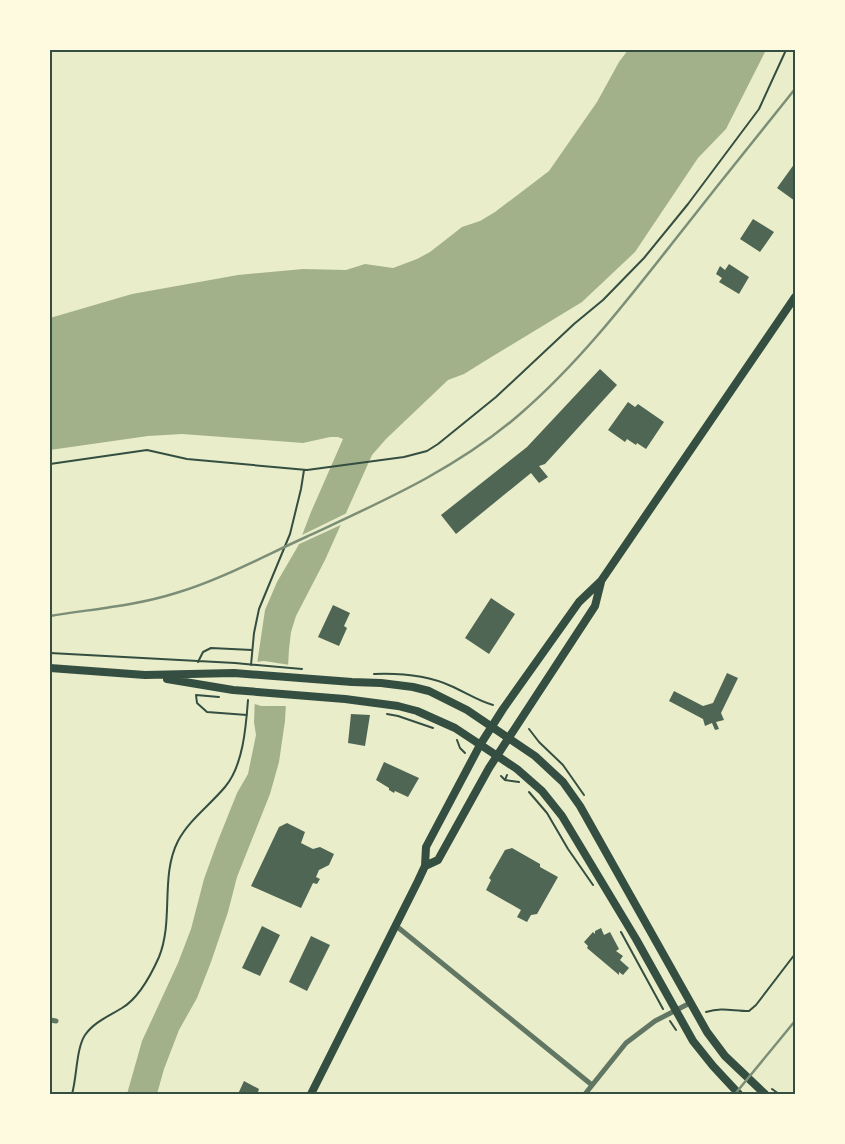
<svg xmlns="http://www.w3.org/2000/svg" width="845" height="1144" font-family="Jost,sans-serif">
  <rect width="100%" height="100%" fill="#e9edc9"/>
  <path fill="#a3b18a" d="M 628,50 L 766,50 L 726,129 L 698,158 L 635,252 L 582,302 L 493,356 L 464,374 L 448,380 L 386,439 L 372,455 L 325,560 L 296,616 L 291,632 L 289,649 L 285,721 L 279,762 L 270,794 L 237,877 L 228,912 L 211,962 L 197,998 L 179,1030 L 164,1069 L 157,1094 L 127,1094 L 142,1041 L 178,963 L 191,929 L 204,879 L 217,843 L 237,793 L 248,774 L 256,735 L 254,722 L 256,671 L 265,610 L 277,582 L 298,546 L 311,512 L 343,439 L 338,437 L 330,437 L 303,443 L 182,434 L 148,436 L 50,450 L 50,318 L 132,294 L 238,275 L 303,269 L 346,270 L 365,264 L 393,268 L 417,259 L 430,252 L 462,227 L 480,221 L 495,212 L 549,171 L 597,102 L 619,62 Z"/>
  <path fill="#e9edc9" d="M 349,512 L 345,523 L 295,546 L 300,536 Z
    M 264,661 L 290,665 L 289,706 L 261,706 L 252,703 L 255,662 Z"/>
  <path fill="#4f6655" d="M 795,163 L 795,201 L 777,188 Z
    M 753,219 L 774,232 L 760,252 L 740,239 Z
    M 729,264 L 749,277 L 739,294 L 719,282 L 722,278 L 716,274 L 720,266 L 725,270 Z
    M 600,369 L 617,385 L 545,464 L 539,466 L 548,477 L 539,483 L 531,473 L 456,534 L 441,515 L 527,447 Z
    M 628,402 L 635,407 L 638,404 L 664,422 L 646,449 L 637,443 L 636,445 L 627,439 L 625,442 L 608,430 Z
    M 491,598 L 515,614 L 489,654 L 465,638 Z
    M 333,605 L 350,613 L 344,626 L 347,628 L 339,646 L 318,637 Z
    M 727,673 L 738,678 L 721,713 L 724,720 L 716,722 L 719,729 L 715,730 L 712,723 L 705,726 L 703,719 L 669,701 L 674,691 L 703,706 L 713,703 Z
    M 351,714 L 370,715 L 365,746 L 348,743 Z
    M 384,762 L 419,778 L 408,797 L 395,791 L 394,793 L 389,790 L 389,788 L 376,780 Z
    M 287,823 L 305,832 L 301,843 L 313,849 L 320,847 L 334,854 L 329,865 L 319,870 L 316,877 L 320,879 L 317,884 L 313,883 L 301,908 L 251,886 L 279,827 Z
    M 512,848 L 540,864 L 540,867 L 558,877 L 537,914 L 531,915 L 527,922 L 517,917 L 521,910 L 486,890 L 491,880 L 489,878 L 505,850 Z
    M 262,926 L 280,935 L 260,976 L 242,968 Z
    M 601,928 L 604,935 L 610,932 L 619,949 L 616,951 L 623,956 L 620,960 L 629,968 L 623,975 L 619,972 L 619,975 L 587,948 L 588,946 L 584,942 L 593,932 L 595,934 L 595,931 Z
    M 311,936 L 330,945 L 307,991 L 289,982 Z
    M 244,1081 L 259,1089 L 258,1092 L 261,1094 L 238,1094 Z"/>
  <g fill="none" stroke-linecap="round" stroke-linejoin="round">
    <path stroke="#344e41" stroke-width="2" d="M 50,464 L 147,450 L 187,459 L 307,470 L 404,457 L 427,451 L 438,444 L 496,397 L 574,324 L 603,300 L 644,258 L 688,204 L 759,109 L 786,50
      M 50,653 L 235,663 L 302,669
      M 198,662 L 203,652 L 211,648 L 252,650
      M 251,665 L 254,633 L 259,609 L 290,534 L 301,489 L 304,470
      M 374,674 C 400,673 427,675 451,686 C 465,692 478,701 493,705
      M 219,697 L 196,695 L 197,703 L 207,712 L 247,715
      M 387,714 L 398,716 L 433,728
      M 529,729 L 539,742 L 563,765 L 584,795
      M 457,740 L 460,748 L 465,753
      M 501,776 L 505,780 L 519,782
      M 505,780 L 507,775
      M 529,792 L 547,813 L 568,849 L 593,885
      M 621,932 L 663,1009
      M 706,1012 C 723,1007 732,1011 749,1011 L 756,1005 L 795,954
      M 670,1021 L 676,1030
      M 772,1089 L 779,1094
      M 72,1094 C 77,1077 76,1049 85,1035 C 94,1022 109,1016 122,1008 C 139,998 151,975 159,957 C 174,920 160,876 178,841 C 189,820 210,805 225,787 C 243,766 246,727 248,700"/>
    <path stroke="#617663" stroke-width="5" d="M 395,925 L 592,1085
      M 50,1020 L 56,1021
      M 585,1094 L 626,1043 L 655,1021 L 690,1003"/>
    <path stroke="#344e41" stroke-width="8" d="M 50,668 L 145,675 L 234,673 L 352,682 L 381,683 L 413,687 L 429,691 L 467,710 L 535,756 L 563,782 L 580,806 L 707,1032 L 725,1056 L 765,1094
      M 167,679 L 233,690 L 345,699 L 398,706 L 417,711 L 455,728 L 517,769 L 542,791 L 562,816 L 636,939 L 693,1041 L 713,1066 L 739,1094"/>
    <path stroke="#344e41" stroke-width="8" d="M 425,866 L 438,860 L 489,768 L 595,606 L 601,582
      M 311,1094 L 418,881 L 425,866 L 426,847 L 480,745 L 503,709 L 579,602 L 601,581 L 795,297"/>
    <path stroke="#7c8e77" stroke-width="2.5" d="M 50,616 C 92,609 135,606 176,593 C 220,580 264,556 306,537 C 381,502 457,469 520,414 C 578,364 626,302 674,241 C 714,190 754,140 795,89
      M 735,1094 L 795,1021"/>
  </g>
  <rect width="845" height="1144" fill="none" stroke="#fefae0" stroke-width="102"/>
  <rect x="51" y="51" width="743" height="1042" fill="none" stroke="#344e41" stroke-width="2"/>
</svg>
